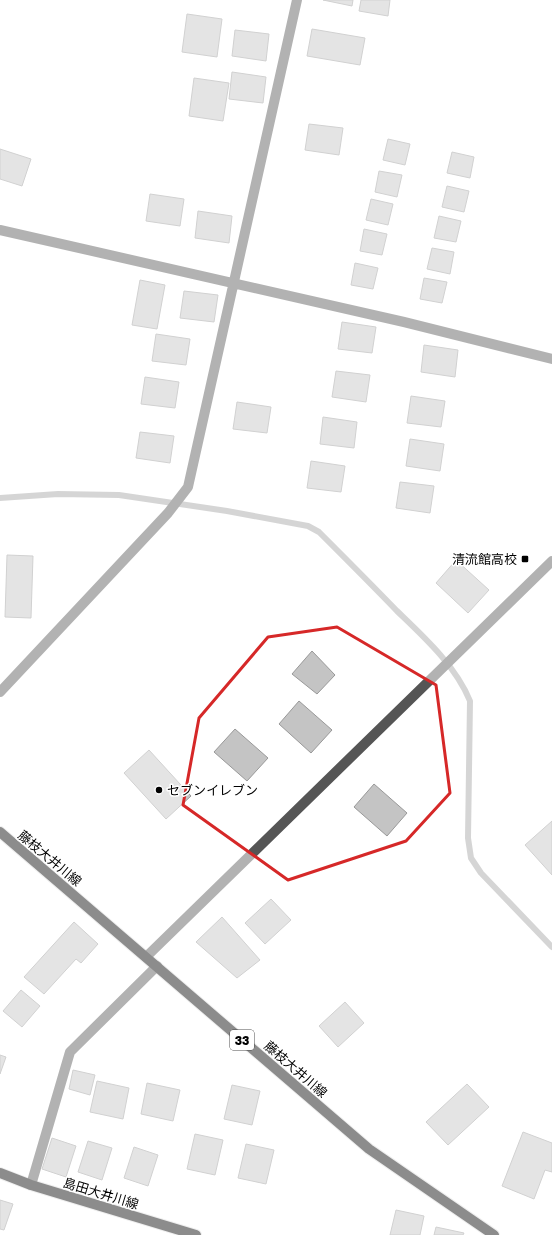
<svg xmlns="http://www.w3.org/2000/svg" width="552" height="1235" font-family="'Golos Text','Noto Sans JP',sans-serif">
  <rect width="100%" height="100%" fill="#fff"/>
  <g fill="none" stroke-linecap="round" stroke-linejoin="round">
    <path stroke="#a3a3a3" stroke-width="6" d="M 0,498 L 58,494 L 119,495 L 227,511 L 308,526 L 319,532 C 345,558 371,584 397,611 C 424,637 456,666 470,701 L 468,838 L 471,858 L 481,873 L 552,947"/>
  </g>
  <path fill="#c4c4c4" stroke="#999" d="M 323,0 L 353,0 L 352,6 Z
    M 361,0 L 390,0 L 388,16 L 359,11 Z
    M 187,14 L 222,19 L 217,57 L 182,52 Z
    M 312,29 L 365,38 L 360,65 L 307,56 Z
    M 235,30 L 269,34 L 266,61 L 232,56 Z
    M 232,72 L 266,77 L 263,103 L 229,99 Z
    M 194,78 L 229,83 L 223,121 L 189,116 Z
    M 309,124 L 343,128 L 339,155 L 305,150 Z
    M 388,139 L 410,144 L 405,165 L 383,160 Z
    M 0,149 L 31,159 L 22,186 L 0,179 Z
    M 452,152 L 474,157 L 470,178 L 447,173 Z
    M 379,171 L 402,175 L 397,197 L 375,192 Z
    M 447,186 L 469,191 L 464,212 L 442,207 Z
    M 150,194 L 184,199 L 180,226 L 146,221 Z
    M 371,199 L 393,204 L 388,225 L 366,220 Z
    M 198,211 L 232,216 L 229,243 L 195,238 Z
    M 439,216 L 461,221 L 456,242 L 434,238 Z
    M 364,229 L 387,234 L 382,255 L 360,251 Z
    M 432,248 L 454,252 L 450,274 L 427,269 Z
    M 355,263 L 378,268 L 373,289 L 351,285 Z
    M 424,278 L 447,282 L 442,303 L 420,299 Z
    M 140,280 L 165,285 L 157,329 L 132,325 Z
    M 184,291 L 218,295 L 214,322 L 180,318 Z
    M 342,322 L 376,327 L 372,353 L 338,349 Z
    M 156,334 L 190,339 L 186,365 L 152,361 Z
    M 424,345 L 458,350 L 455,377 L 421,372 Z
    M 336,371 L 370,375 L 366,402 L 332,397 Z
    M 145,377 L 179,382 L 175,408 L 141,404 Z
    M 411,396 L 445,401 L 441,427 L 407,423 Z
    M 237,402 L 271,407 L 267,433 L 233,429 Z
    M 323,417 L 357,422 L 354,448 L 320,444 Z
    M 140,432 L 174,436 L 170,463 L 136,458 Z
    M 410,439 L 444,444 L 440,471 L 406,466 Z
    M 311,461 L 345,466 L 341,492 L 307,488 Z
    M 400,482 L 434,486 L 430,513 L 396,508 Z
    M 7,555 L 33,556 L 31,618 L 5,617 Z
    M 456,560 L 489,590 L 468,613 L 436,583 Z
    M 312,651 L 335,675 L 317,694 L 292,674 Z
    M 299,701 L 332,730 L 311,753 L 279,724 Z
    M 235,729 L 268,758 L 247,781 L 214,752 Z
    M 149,750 L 191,796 L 166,819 L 124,773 Z
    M 374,784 L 407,813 L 387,836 L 354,807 Z
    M 552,821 L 552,875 L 525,845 Z
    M 271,899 L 291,920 L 265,944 L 245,923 Z
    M 222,917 L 260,960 L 237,978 L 196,942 Z
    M 74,922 L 98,944 L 81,963 L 76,959 L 44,994 L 24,977 Z
    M 21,990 L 40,1006 L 22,1027 L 3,1011 Z
    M 345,1002 L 364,1023 L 338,1047 L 319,1026 Z
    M 0,1055 L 6,1057 L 0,1074 Z
    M 73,1070 L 95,1075 L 90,1095 L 69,1089 Z
    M 97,1081 L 129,1088 L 123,1119 L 90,1112 Z
    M 147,1083 L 180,1090 L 173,1121 L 141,1114 Z
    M 467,1084 L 489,1107 L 448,1145 L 426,1122 Z
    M 232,1085 L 260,1091 L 252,1125 L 224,1119 Z
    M 523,1132 L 552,1143 L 552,1172 L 545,1170 L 534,1199 L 502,1186 Z
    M 195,1134 L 223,1140 L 215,1175 L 187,1169 Z
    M 52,1138 L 76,1146 L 66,1177 L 42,1169 Z
    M 88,1141 L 112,1148 L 102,1180 L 78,1172 Z
    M 246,1144 L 274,1150 L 266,1184 L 238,1178 Z
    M 134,1147 L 158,1155 L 148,1186 L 124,1178 Z
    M 0,1200 L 13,1204 L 4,1230 L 0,1229 Z
    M 396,1210 L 424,1216 L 420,1235 L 390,1235 Z
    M 436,1227 L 464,1233 L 463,1235 L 434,1235 Z"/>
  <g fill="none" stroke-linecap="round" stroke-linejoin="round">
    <defs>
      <path id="major" d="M 0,832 L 369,1149 L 494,1235
        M 0,1173 L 31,1185 L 196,1235"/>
    </defs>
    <use href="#major" stroke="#dbdbdb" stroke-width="12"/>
    <path stroke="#555" stroke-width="10" d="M 0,230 L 404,322 L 552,359
      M 0,692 L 168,513 L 188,487 L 297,0
      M 146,957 L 552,561
      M 31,1185 L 70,1052 L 157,966"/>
    <use href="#major" stroke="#000" stroke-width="10"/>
  </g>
  <path d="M0 0H552V1235H0ZM 337,627 L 436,685 L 450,793 L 406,841 L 288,880 L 183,805 L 199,718 L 268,637 Z" fill="#fff" fill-opacity=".55" fill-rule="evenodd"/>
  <path fill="none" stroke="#d62828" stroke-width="3" stroke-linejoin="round" d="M 337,627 L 436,685 L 450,793 L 406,841 L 288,880 L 183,805 L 199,718 L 268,637 Z"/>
  <g fill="#000" stroke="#fff" stroke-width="1.5">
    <rect x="521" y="555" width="8" height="8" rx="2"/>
    <circle cx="159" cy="790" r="4"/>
  </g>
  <g text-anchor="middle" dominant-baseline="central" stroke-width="3" stroke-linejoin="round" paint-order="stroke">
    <rect fill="#fff" stroke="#4c4c4c" stroke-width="1" x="230" y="1030" width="24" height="20" rx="3"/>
    <g font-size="12" font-weight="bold" fill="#000">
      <text x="242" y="1040">33</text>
    </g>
    <g font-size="13" fill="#000" stroke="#fff" text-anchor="end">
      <text x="517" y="559">清流館高校</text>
      <text x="167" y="790" text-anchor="start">セブンイレブン</text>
    </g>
    <g font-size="13" fill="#000" stroke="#fff">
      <text transform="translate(50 858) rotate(40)">藤枝大井川線</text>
      <text transform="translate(296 1069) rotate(41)">藤枝大井川線</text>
      <text transform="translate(101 1193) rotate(17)">島田大井川線</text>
    </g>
  </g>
</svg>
